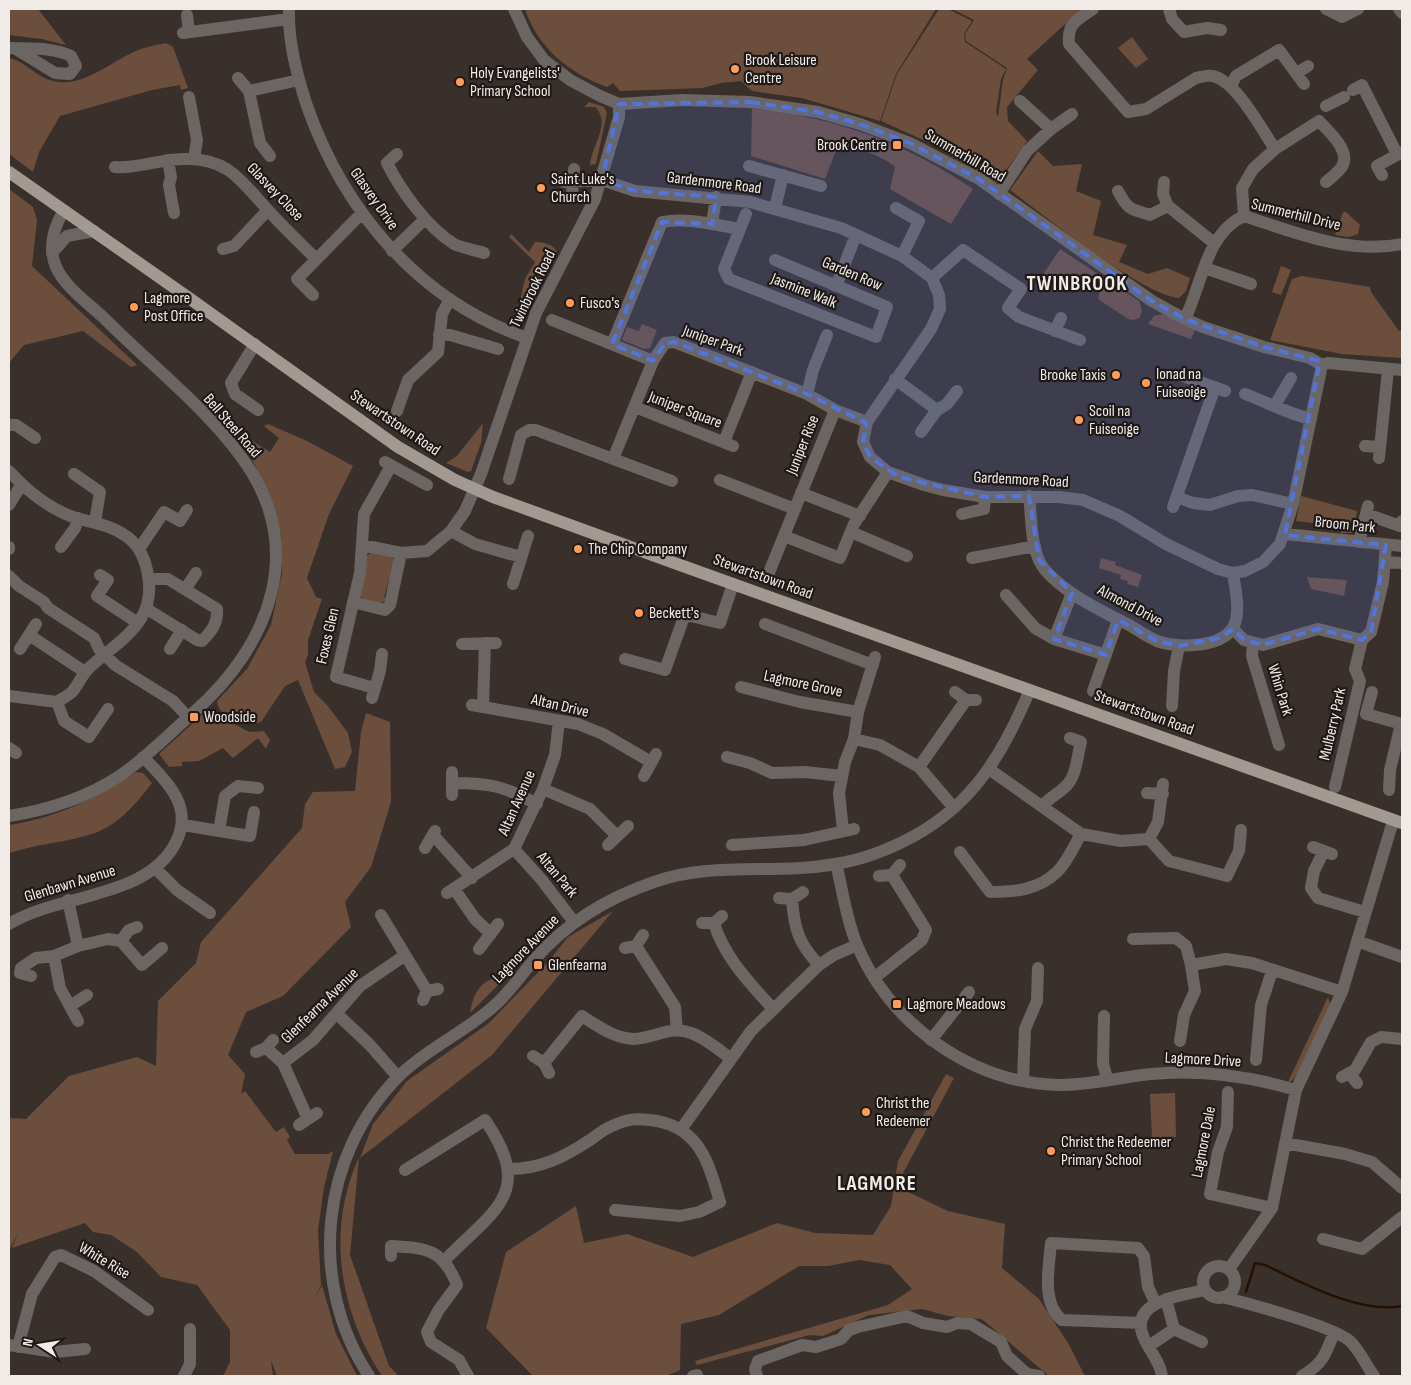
<svg xmlns="http://www.w3.org/2000/svg" width="1411" height="1385" font-family="'Sofia Sans Condensed',sans-serif">
  <rect width="100%" height="100%" fill="#3a302b"/>
  <path fill="#6c4e3c" d="M 12,9 L 38,9 L 66,45 L 42,39 L 9,35 L 9,11 Z
    M 525,9 L 936,9 L 896,74 L 880,121 L 802,98 L 752,91 L 741,81 L 721,83 L 702,88 L 620,91 L 613,83 L 607,87 C 569,73 538,48 525,9 Z
    M 939,9 L 948,9 L 972,21 L 964,34 L 965,42 L 1006,69 L 1001,79 L 996,112 L 998,117 L 1003,80 L 1007,68 L 966,41 L 965,34 L 974,20 L 952,9 L 1085,9 C 1064,23 1046,42 1027,59 L 1038,70 L 1007,107 L 1008,121 L 1027,141 L 996,184 L 930,143 L 881,121 L 897,74 Z
    M 1132,37 L 1148,59 L 1136,68 L 1118,48 Z
    M 166,43 L 173,47 L 188,88 L 181,90 L 180,85 L 152,90 L 60,116 L 39,152 L 33,172 L 9,154 L 9,58 C 25,61 36,77 53,81 C 83,88 110,62 136,51 C 145,47 156,45 166,43 Z
    M 589,102 L 604,107 L 607,113 L 596,164 L 590,165 C 591,147 612,123 595,107 L 584,107 Z
    M 752,109 C 830,115 909,144 973,189 L 951,224 L 890,189 L 895,167 C 883,156 853,145 837,148 L 825,179 L 751,156 Z
    M 1038,151 L 1053,166 L 1082,164 L 1076,191 L 1101,201 L 1093,235 L 1127,245 L 1119,262 L 1148,274 L 1167,268 L 1190,278 L 1186,291 L 1179,298 C 1140,294 1045,216 1010,190 Z
    M 9,189 L 33,207 L 37,220 L 32,266 L 137,365 L 131,367 L 83,331 L 24,345 L 9,363 Z
    M 1343,212 L 1346,212 L 1360,225 L 1358,234 L 1349,237 L 1335,235 Z
    M 511,234 L 529,252 L 535,242 C 544,242 554,244 557,253 L 524,319 L 514,325 L 525,279 L 535,262 L 509,237 Z
    M 1060,249 L 1139,301 L 1142,310 L 1140,317 L 1134,320 L 1128,319 L 1098,299 L 1100,291 L 1052,275 L 1043,288 L 1036,285 Z
    M 1281,266 L 1291,270 L 1281,295 L 1272,292 Z
    M 1302,276 L 1370,287 L 1371,292 L 1399,331 L 1402,330 L 1402,358 L 1342,354 L 1270,340 L 1292,279 Z
    M 1163,314 L 1196,327 L 1191,339 L 1148,324 L 1154,316 Z
    M 642,324 L 657,330 L 650,348 L 644,349 L 622,340 L 627,327 L 639,331 Z
    M 211,405 L 254,442 L 270,452 L 279,438 L 264,426 L 268,424 L 307,441 L 353,466 L 329,514 L 307,578 L 316,597 L 322,599 L 308,640 L 308,655 L 305,662 L 314,692 L 327,705 L 348,733 L 352,752 L 345,767 L 335,769 L 298,680 L 285,686 L 261,722 C 246,726 218,718 217,701 L 247,669 L 271,625 L 282,573 L 281,534 L 271,499 L 248,451 L 209,409 Z
    M 483,423 L 481,443 L 471,471 L 468,472 L 446,463 L 457,456 Z
    M 1301,496 L 1357,511 L 1353,533 L 1341,533 L 1341,526 L 1296,521 Z
    M 372,551 L 389,555 L 395,560 L 384,597 L 387,599 L 379,605 L 363,599 L 360,595 L 366,557 Z
    M 1101,558 L 1116,562 L 1115,565 L 1142,575 L 1138,587 L 1127,584 L 1128,581 L 1120,579 L 1121,575 L 1099,568 Z
    M 1307,577 L 1347,580 L 1344,596 L 1311,589 Z
    M 206,711 L 211,711 L 249,732 L 264,731 L 270,740 L 266,749 L 258,738 L 233,758 L 223,748 L 199,761 L 182,762 L 182,766 L 169,767 L 159,754 Z
    M 366,713 L 390,722 L 391,802 L 371,867 L 345,902 L 351,927 L 283,996 L 246,1012 L 228,1055 L 245,1074 L 241,1094 L 245,1091 L 276,1132 L 284,1127 L 290,1137 L 287,1140 L 295,1154 L 328,1154 L 333,1151 L 324,1187 L 318,1230 L 321,1285 L 313,1302 L 322,1285 L 336,1334 L 357,1376 L 277,1376 L 271,1360 L 273,1376 L 223,1376 L 230,1362 L 230,1330 L 197,1285 L 161,1277 L 137,1252 L 111,1235 L 93,1232 L 85,1223 L 12,1248 L 18,1233 L 9,1251 L 9,1118 L 26,1119 L 69,1076 L 137,1057 L 156,1066 L 158,1001 L 196,963 L 201,942 L 302,828 L 305,804 L 313,792 L 355,791 L 361,732 Z
    M 136,772 L 143,773 L 152,783 C 137,803 119,824 95,833 C 69,842 37,844 9,853 L 9,825 C 57,818 96,798 136,772 Z
    M 613,911 L 492,1055 L 360,1158 L 373,1124 L 407,1081 L 489,1023 L 548,962 L 568,937 Z
    M 507,973 L 506,977 L 470,1013 C 475,986 483,981 507,973 Z
    M 1328,997 L 1330,1004 L 1299,1072 L 1292,1081 L 1288,1082 Z
    M 946,1074 L 954,1078 L 902,1175 L 904,1190 L 948,1211 L 1005,1224 L 1002,1268 L 1039,1299 L 1068,1343 L 1085,1376 L 1049,1376 L 982,1319 L 948,1316 L 922,1309 L 869,1315 L 823,1336 L 810,1335 L 697,1365 L 695,1361 L 888,1305 L 912,1289 L 890,1265 L 859,1260 L 828,1266 L 799,1266 L 719,1315 L 681,1324 L 680,1370 L 666,1376 L 533,1376 L 486,1328 L 506,1252 L 576,1206 L 584,1243 L 627,1234 L 693,1257 L 777,1223 L 815,1233 L 873,1235 L 891,1206 L 898,1161 Z
    M 1175,1093 L 1176,1137 L 1152,1138 L 1150,1094 Z
    M 359,1157 L 350,1255 L 389,1366 L 399,1376 L 382,1376 C 339,1311 326,1229 359,1157 Z"/>
  <g fill="none" stroke-linecap="round" stroke-linejoin="round">
    <path stroke="#281001" stroke-width="2.5" d="M 1246,1292 L 1255,1263 L 1265,1265 C 1302,1283 1360,1314 1402,1306"/>
    <path stroke="#6b6663" stroke-width="12" d="M 289,9 C 288,42 297,75 307,106 C 344,211 419,301 527,338
      M 514,9 L 527,37 L 544,60 L 570,80 L 600,96 L 619,104 L 682,100 L 750,102 L 818,112 L 860,124 L 910,143 L 979,179 L 1152,301 L 1185,319 L 1203,327 L 1264,347 L 1310,358 L 1322,365 L 1328,363 L 1402,370
      M 1093,9 C 1077,20 1067,23 1069,44 L 1128,112 L 1146,109 L 1196,78 C 1201,77 1206,75 1212,76 C 1235,79 1262,130 1275,149 L 1253,169 L 1242,188 L 1244,216
      M 1169,9 L 1172,19 L 1184,32 L 1207,28 L 1221,30
      M 1326,9 L 1342,17 L 1358,9
      M 1399,9 L 1402,13
      M 187,15 L 189,32
      M 183,33 L 289,19
      M 9,48 C 29,49 52,47 71,56 L 76,66 L 70,74 L 55,73 L 14,48
      M 1297,73 L 1308,66
      M 238,78 L 249,91 L 260,143 L 270,156
      M 1231,86 L 1236,76 L 1279,50 L 1304,84
      M 1353,90 L 1362,85 L 1397,154
      M 249,91 L 299,80
      M 189,97 L 197,140 L 194,159
      M 1020,101 L 1051,129
      M 1326,106 L 1344,97
      M 1275,149 L 1319,121 C 1329,132 1353,152 1341,168 C 1337,173 1331,178 1326,182
      M 397,154 L 387,163 C 401,191 427,227 454,244 C 462,248 475,250 484,253
      M 168,160 L 171,177 L 169,185 L 174,213
      M 749,166 L 821,186
      M 115,167 C 139,169 162,158 187,159 C 229,159 241,181 267,209 C 282,226 299,242 315,258
      M 1382,175 L 1377,166 L 1402,152
      M 564,182 L 602,180 L 635,191 L 750,202 L 841,228 L 902,256 L 932,278 L 939,295 L 940,309 L 931,329 L 867,422 L 863,442 L 870,457 L 888,472 L 924,485 L 943,490 L 985,497 L 1059,497 L 1083,500 L 1120,516 L 1166,544 L 1218,569 L 1233,573 L 1245,571 L 1263,562 L 1280,544 L 1293,504 L 1322,365
      M 1164,182 L 1163,194 L 1168,206
      M 1118,191 C 1128,210 1130,209 1150,215 L 1168,206 L 1214,243
      M 572,193 L 574,169
      M 999,194 L 1027,151 L 1051,129 L 1072,114
      M 775,208 L 783,175
      M 896,208 L 919,221 L 902,256
      M 746,214 L 724,269 L 729,279 L 876,337 L 887,307 L 775,260
      M 712,224 L 716,197
      M 223,249 L 234,246 L 268,210
      M 392,251 L 425,219
      M 52,253 L 67,236 L 94,231
      M 1205,268 L 1251,284
      M 932,278 L 963,250 L 1021,289 L 1008,308 L 1019,317 L 1080,340
      M 836,286 L 856,235
      M 313,295 L 297,279 L 361,214
      M 1185,319 C 1202,284 1206,233 1244,216 C 1294,232 1349,255 1402,244
      M 552,320 L 653,361
      M 1055,331 L 1061,318
      M 439,335 L 450,335 L 498,349
      M 255,344 L 231,383 L 235,394 L 258,410
      M 612,344 L 662,222 C 686,217 716,225 740,229
      M 1183,376 L 1225,391
      M 895,379 L 937,410
      M 807,394 L 813,370 L 827,335
      M 1245,394 C 1269,403 1286,413 1311,419
      M 1275,405 L 1291,378
      M 635,407 L 733,446
      M 397,411 L 408,380 L 438,352 L 442,314 L 450,299
      M 9,425 L 16,425 L 35,438
      M 921,432 L 937,410 L 947,404 L 957,391
      M 724,442 L 752,372
      M 1365,446 L 1380,447
      M 1379,458 L 1388,369
      M 613,459 L 653,361 L 665,343 L 674,342 L 807,394 L 835,410 L 867,422
      M 385,462 L 427,485
      M 9,471 C 28,492 49,509 76,518 C 94,523 111,525 126,536 C 138,544 144,557 147,570 C 159,621 122,638 90,667 C 82,674 79,684 72,692 C 68,696 61,699 57,702 L 9,696
      M 74,474 L 100,492 L 95,522
      M 509,479 L 521,435 L 529,430 L 536,430 L 672,481
      M 720,480 L 795,509
      M 801,493 L 860,516
      M 1029,496 C 1032,519 1030,552 1045,570 C 1067,595 1102,611 1131,626 C 1139,631 1148,637 1157,641 C 1177,648 1219,648 1232,629 C 1242,615 1235,588 1233,573
      M 1177,497 L 1193,503 L 1210,505 L 1238,496 L 1252,495 L 1293,504
      M 9,505 L 21,485
      M 1173,507 L 1215,387
      M 962,514 L 984,509 L 985,497
      M 1366,514 L 1400,526 L 1402,521
      M 451,531 L 475,544 L 521,557
      M 851,532 L 907,556
      M 1285,534 L 1402,546
      M 784,536 L 840,558 L 854,524 L 888,472
      M 1359,542 L 1368,506
      M 362,545 L 401,553 L 427,551 L 451,531 L 465,511 L 481,474 L 536,313 L 595,199 L 619,117 L 619,104
      M 9,547 L 9,549
      M 61,547 L 75,528 L 78,518
      M 139,549 L 164,512 L 180,521 L 187,510
      M 972,558 L 1035,546
      M 1385,562 L 1402,563
      M 100,575 L 108,580 L 97,596 L 138,623
      M 768,575 L 835,410
      M 9,576 L 19,586 L 44,602 L 48,608 L 94,638 L 99,649 L 115,665 L 173,701 L 188,717
      M 513,584 L 528,536
      M 186,588 L 196,573
      M 1006,595 L 1035,628 L 1054,639 L 1106,655
      M 353,602 L 385,610 L 390,605 L 401,553
      M 147,609 L 197,640 L 202,641 C 212,631 218,623 217,609 L 168,579 L 149,579
      M 765,624 L 873,665
      M 1233,629 L 1244,640 L 1263,645 L 1318,629 L 1362,640 L 1355,669 L 1360,681 L 1335,787
      M 29,635 L 85,672
      M 1054,639 L 1072,593
      M 1362,640 L 1371,632 L 1383,582 L 1386,545
      M 1253,643 L 1252,656 L 1279,745
      M 462,644 L 496,643
      M 20,649 L 36,624
      M 170,649 L 182,630
      M 625,659 L 665,670 L 684,617 L 691,616 L 720,623 L 733,584
      M 741,687 L 800,702 L 858,712
      M 374,688 L 336,677 L 360,573 L 364,514 L 391,466
      M 1093,691 L 1118,620
      M 955,692 L 966,700 L 976,700
      M 1372,692 L 1366,714 L 1402,724
      M 372,698 L 380,671 L 382,654
      M 57,702 L 64,721 L 89,737 L 108,709
      M 472,705 L 578,724 L 603,734 L 651,762
      M 483,706 L 485,643
      M 1172,706 L 1174,671 L 1179,646
      M 854,739 L 880,745 L 919,767 L 954,808
      M 9,748 L 16,753
      M 727,757 L 750,763 L 772,773 L 805,772 L 842,776
      M 919,767 L 966,700
      M 989,769 L 1081,834 L 1121,841 L 1149,839 L 1158,822 L 1163,784
      M 644,776 L 656,754
      M 453,783 C 491,783 503,786 537,804
      M 543,789 L 590,809 L 617,836
      M 1389,790 L 1390,770 L 1401,724
      M 1147,793 L 1163,794
      M 452,795 L 452,772
      M 1042,806 C 1050,797 1060,793 1067,785 C 1077,774 1077,756 1081,742 L 1070,738
      M 9,816 C 48,810 88,797 121,775 C 148,756 170,733 194,712 C 270,645 308,548 242,458 C 206,408 151,365 107,321 C 91,305 66,289 56,267 C 48,248 53,229 63,212
      M 183,825 L 250,836 L 254,812
      M 843,830 L 839,793 L 845,762 L 854,739 L 858,712 L 875,657
      M 219,831 L 225,796 L 238,786 L 258,788
      M 434,836 L 472,878
      M 1149,839 L 1169,861 L 1227,876 L 1239,851 L 1241,830
      M 608,845 L 628,826
      M 732,845 L 804,840 L 854,829
      M 1313,847 L 1332,854
      M 425,848 L 435,831
      M 514,849 L 541,879 L 574,922
      M 1324,851 L 1314,871 L 1311,888 L 1318,898 L 1365,912
      M 960,852 L 990,892 C 1015,892 1039,890 1058,871 C 1067,862 1074,846 1081,834
      M 836,864 C 843,891 846,919 857,945 C 891,1025 972,1084 1061,1085 C 1090,1085 1121,1077 1151,1074 C 1200,1069 1249,1076 1296,1090
      M 155,868 L 177,890 L 210,913
      M 879,876 L 892,875 L 900,865
      M 455,890 L 475,919 L 491,934
      M 447,893 L 514,849 L 543,789 L 555,755 L 559,721
      M 779,898 L 792,899 L 803,892
      M 792,899 C 794,929 799,944 819,965
      M 68,900 L 78,946
      M 381,915 L 427,991
      M 702,923 L 714,923 L 722,916
      M 714,923 C 724,957 750,983 773,1009
      M 9,924 C 59,893 148,899 176,842 C 194,806 167,782 143,757
      M 1133,939 L 1176,938 L 1186,946 L 1191,965
      M 121,941 L 129,930 L 137,927
      M 1357,941 L 1402,957
      M 636,946 L 675,1007 L 677,1030
      M 625,948 L 636,946 L 643,935
      M 479,949 L 498,924
      M 54,956 L 60,988 L 78,1021
      M 31,976 L 20,973 L 21,968 L 36,958 L 54,956 L 78,946 L 108,939 L 121,941 L 142,965 L 162,948
      M 874,978 L 922,940 L 926,930 L 892,875
      M 423,1000 L 427,991 L 438,989
      M 70,1006 L 87,995
      M 337,1014 L 369,1044 L 398,1077
      M 1104,1016 L 1103,1063 L 1107,1079
      M 931,1040 L 969,992
      M 1180,1041 L 1184,1015 L 1195,991 L 1191,965 L 1226,959 L 1252,963 L 1342,992
      M 266,1048 L 283,1063 L 308,1119
      M 256,1052 L 266,1048 L 273,1040
      M 533,1056 L 544,1063 L 549,1073
      M 1256,1060 L 1261,1005 L 1272,971
      M 283,1063 L 313,1040 L 360,986 L 404,956
      M 544,1063 L 582,1016 C 599,1027 621,1043 642,1038 C 659,1035 674,1026 691,1033 C 705,1038 718,1049 730,1058
      M 1349,1073 L 1357,1083
      M 1342,1077 L 1355,1070 L 1371,1042 L 1381,1037 L 1402,1039
      M 1023,1080 L 1025,1029 L 1037,1001 L 1038,968
      M 1228,1092 L 1227,1127 L 1218,1152 L 1210,1194 L 1272,1208
      M 299,1125 L 317,1113
      M 682,1128 L 751,1031 L 819,965 L 834,955 L 857,945
      M 1285,1143 L 1345,1154 L 1372,1162 L 1402,1188
      M 509,1169 C 541,1169 564,1157 590,1140 C 597,1135 604,1129 612,1126 C 629,1118 639,1118 657,1121 C 700,1129 709,1164 720,1202 L 699,1212 L 680,1216 L 615,1210
      M 405,1170 L 485,1120 C 535,1193 495,1209 445,1260
      M 1323,1239 L 1362,1249 L 1402,1217
      M 391,1256 L 391,1246 C 427,1248 443,1249 457,1285 L 438,1311 L 427,1332 L 431,1342 L 459,1360 L 468,1376
      M1203 1282a16 16 0 1 1 32 0a16 16 0 1 1-32 0Z
      M 1229,1269 L 1272,1208 L 1296,1090 L 1342,992 L 1393,821
      M 1222,1297 C 1247,1303 1332,1326 1350,1341 C 1360,1351 1366,1365 1374,1376
      M 1166,1299 L 1174,1329 L 1202,1342
      M 1141,1323 L 1062,1320 C 1041,1303 1049,1267 1051,1243 L 1138,1248 L 1144,1256 L 1148,1287 L 1156,1304
      M 9,1345 L 55,1352 L 85,1349
      M 1149,1346 L 1174,1329
      M 18,1347 L 32,1294 L 55,1257 L 61,1255 L 94,1271 L 148,1310
      M 184,1376 L 190,1364 L 190,1329
      M 369,1376 C 307,1282 320,1154 400,1075 C 428,1048 465,1032 494,1006 C 509,993 521,975 534,960 C 566,923 607,898 654,882 C 713,861 775,875 835,864 C 862,860 890,849 914,836 C 974,803 1003,753 1029,692
      M 693,1376 L 697,1375
      M 757,1376 L 755,1369 L 758,1361 L 802,1345 L 816,1347 L 841,1339 L 849,1330 L 858,1327 L 907,1316 L 923,1323 L 947,1327 L 957,1323 L 971,1324 L 1001,1342 L 1007,1356 L 1027,1374 L 1039,1376
      M 1162,1376 C 1160,1360 1147,1349 1142,1333 C 1132,1300 1184,1295 1205,1290
      M 1302,1376 C 1323,1364 1326,1354 1334,1332"/>
    <path stroke="#a39993" stroke-width="12" d="M 9,172 L 189,298 L 398,447 L 455,480 L 493,497 L 680,565 L 1402,823"/>
  </g>
  <path fill="#5275dc" fill-opacity="0.2" stroke="#5275dc" stroke-width="4" stroke-dasharray="10 6" stroke-linejoin="round" d="M 750,102 L 818,112 L 860,124 L 910,143 L 979,179 L 1152,301 L 1185,319 L 1264,347 L 1320,361 L 1285,535 L 1386,545 L 1371,632 L 1362,640 L 1318,629 L 1263,645 L 1244,640 L 1233,629 L 1220,638 L 1179,646 L 1157,641 L 1118,620 L 1106,655 L 1054,639 L 1072,593 L 1039,560 L 1029,496 L 985,497 L 899,477 L 870,457 L 863,442 L 866,423 L 807,394 L 674,342 L 665,343 L 653,361 L 612,344 L 662,222 L 712,224 L 716,197 L 635,191 L 602,180 L 619,104 Z"/>
  <g fill="#fe9c58" stroke="#1e1917" stroke-width="2">
    <circle cx="735" cy="69" r="5"/>
    <circle cx="460" cy="82" r="5"/>
    <rect x="892" y="140" width="10" height="10" rx="2.5"/>
    <circle cx="541" cy="188" r="5"/>
    <circle cx="570" cy="303" r="5"/>
    <circle cx="134" cy="307" r="5"/>
    <circle cx="1116" cy="375" r="5"/>
    <circle cx="1146" cy="383" r="5"/>
    <circle cx="1079" cy="420" r="5"/>
    <circle cx="578" cy="549" r="5"/>
    <circle cx="639" cy="613" r="5"/>
    <rect x="189" y="712" width="10" height="10" rx="2.5"/>
    <rect x="533" y="960" width="10" height="10" rx="2.5"/>
    <rect x="892" y="999" width="10" height="10" rx="2.5"/>
    <circle cx="866" cy="1112" r="5"/>
    <circle cx="1051" cy="1151" r="5"/>
  </g>
  <g text-anchor="middle" dominant-baseline="central" stroke-width="4.5" stroke-linejoin="round" paint-order="stroke">
    <g font-size="16" fill="#f1ebe7" stroke="#1e1917" text-anchor="start">
      <text x="745" y="60">Brook Leisure<tspan x="745" dy="18">Centre</tspan></text>
      <text x="470" y="73">Holy Evangelists'<tspan x="470" dy="18">Primary School</tspan></text>
      <text x="887" y="145" text-anchor="end">Brook Centre</text>
      <text x="551" y="179">Saint Luke's<tspan x="551" dy="18">Church</tspan></text>
      <text x="144" y="298">Lagmore<tspan x="144" dy="18">Post Office</tspan></text>
      <text x="580" y="303">Fusco's</text>
      <text x="1156" y="374">Ionad na<tspan x="1156" dy="18">Fuiseoige</tspan></text>
      <text x="1106" y="375" text-anchor="end">Brooke Taxis</text>
      <text x="1089" y="411">Scoil na<tspan x="1089" dy="18">Fuiseoige</tspan></text>
      <text x="588" y="549">The Chip Company</text>
      <text x="649" y="613">Beckett's</text>
      <text x="204" y="717">Woodside</text>
      <text x="548" y="965">Glenfearna</text>
      <text x="907" y="1004">Lagmore Meadows</text>
      <text x="876" y="1103">Christ the<tspan x="876" dy="18">Redeemer</tspan></text>
      <text x="1061" y="1142">Christ the Redeemer<tspan x="1061" dy="18">Primary School</tspan></text>
    </g>
    <g font-size="16" fill="#f1ebe7" stroke="#1e1917">
      <text transform="translate(965 156) rotate(30)">Summerhill Road</text>
      <text transform="translate(714 183) rotate(7)">Gardenmore Road</text>
      <text transform="translate(275 192) rotate(46)">Glasvey Close</text>
      <text transform="translate(374 199) rotate(55)">Glasvey Drive</text>
      <text transform="translate(1296 215) rotate(14)">Summerhill Drive</text>
      <text transform="translate(852 274) rotate(23)">Garden Row</text>
      <text transform="translate(533 289) rotate(-64)">Twinbrook Road</text>
      <text transform="translate(804 291) rotate(22)">Jasmine Walk</text>
      <text transform="translate(713 341) rotate(20)">Juniper Park</text>
      <text transform="translate(685 410) rotate(21)">Juniper Square</text>
      <text transform="translate(395 423) rotate(34)">Stewartstown Road</text>
      <text transform="translate(232 426) rotate(49)">Bell Steel Road</text>
      <text transform="translate(803 445) rotate(-68)">Juniper Rise</text>
      <text transform="translate(1021 480) rotate(3)">Gardenmore Road</text>
      <text transform="translate(1345 525) rotate(6)">Broom Park</text>
      <text transform="translate(763 577) rotate(20)">Stewartstown Road</text>
      <text transform="translate(1130 606) rotate(28)">Almond Drive</text>
      <text transform="translate(328 636) rotate(-77)">Foxes Glen</text>
      <text transform="translate(803 684) rotate(12)">Lagmore Grove</text>
      <text transform="translate(1280 690) rotate(73)">Whin Park</text>
      <text transform="translate(560 706) rotate(13)">Altan Drive</text>
      <text transform="translate(1144 713) rotate(20)">Stewartstown Road</text>
      <text transform="translate(1333 724) rotate(-77)">Mulberry Park</text>
      <text transform="translate(517 803) rotate(-66)">Altan Avenue</text>
      <text transform="translate(557 875) rotate(50)">Altan Park</text>
      <text transform="translate(70 884) rotate(-17)">Glenbawn Avenue</text>
      <text transform="translate(526 949) rotate(-46)">Lagmore Avenue</text>
      <text transform="translate(320 1006) rotate(-44)">Glenfearna Avenue</text>
      <text transform="translate(1203 1060) rotate(3)">Lagmore Drive</text>
      <text transform="translate(1204 1142) rotate(-79)">Lagmore Dale</text>
      <text transform="translate(104 1261) rotate(31)">White Rise</text>
    </g>
    <g font-size="21" font-weight="bold" letter-spacing="1" fill="#f1ebe7" stroke="#1e1917">
      <text x="1077" y="283">TWINBROOK</text>
      <text x="877" y="1183">LAGMORE</text>
    </g>
  </g>
  <rect width="1411" height="1385" fill="none" stroke="#f1ebe7" stroke-width="20"/>
  <g transform="translate(40 1345) rotate(282)" stroke="#1e1917" stroke-width="4" paint-order="stroke">
  <path d="M0-4L9 19L0 12L-9 19Z" fill="#f1ebe7"/>
  <text y="-8" font-size="14" font-weight="bold" text-anchor="middle" fill="#f1ebe7">N</text>
  </g>
</svg>
